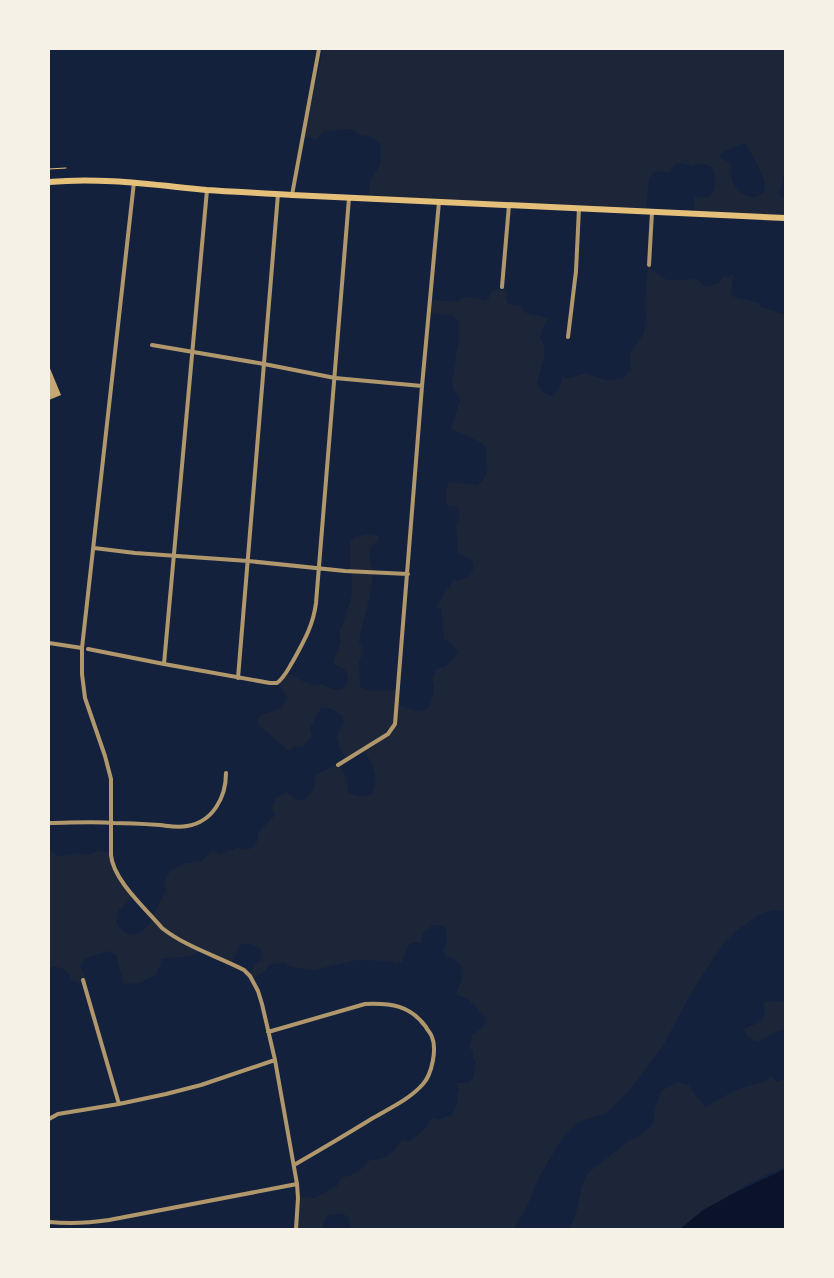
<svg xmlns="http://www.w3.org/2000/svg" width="834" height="1278" font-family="'Titillium Web',sans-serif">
  <rect width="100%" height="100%" fill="#14213d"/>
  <path fill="#1d2539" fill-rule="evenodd" d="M 323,49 L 785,49 L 785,175 L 783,175 L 782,176 L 783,183 L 779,194 L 780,196 L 785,198 L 785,209 L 784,217 L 694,214 L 695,202 L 694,197 L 708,198 C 711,196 712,195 713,192 C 716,186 716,172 711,167 C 707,163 700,164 695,164 L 693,167 C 682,162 674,160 670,173 L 660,171 L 654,172 L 649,179 L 646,212 L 369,198 L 370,180 C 382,166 381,162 380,144 L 372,137 L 360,135 L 357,132 L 351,129 L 324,131 L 317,139 L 304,137 ZM 744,143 L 747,146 C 753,158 763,171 765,186 C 765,190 764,193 760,195 C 749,202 736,191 732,180 C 731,176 731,169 731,164 L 720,157 L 721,153 Z
    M 648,267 L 667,280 L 677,280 L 696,279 L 706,287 L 719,283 L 723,277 L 727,278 L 733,274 L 731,296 L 759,303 L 760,306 L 785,315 L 785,911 L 776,910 L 762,913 L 736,931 L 725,942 L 711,962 L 691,993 L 663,1046 L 633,1086 L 612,1108 L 604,1114 L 578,1122 L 564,1136 L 540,1175 L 526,1209 L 513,1229 L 350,1229 L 349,1218 C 343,1212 336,1214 328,1215 L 323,1223 L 323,1229 L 296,1229 L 300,1197 L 315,1198 L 338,1185 L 342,1177 C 353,1177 363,1169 370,1160 C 388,1160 392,1152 402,1140 L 410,1141 C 418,1134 428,1129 431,1118 L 439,1120 L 444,1117 L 451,1116 L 458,1102 L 457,1096 L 459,1089 L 456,1083 L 468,1083 L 473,1078 L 476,1063 L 473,1059 L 473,1051 L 469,1048 L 472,1035 L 482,1028 L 486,1022 L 484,1016 L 468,999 L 456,994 L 462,979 L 461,965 L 454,959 L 446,956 L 445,953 L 442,951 L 447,943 L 447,931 L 442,925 L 433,925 L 423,933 L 421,943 L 413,942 L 408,946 L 402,962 L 395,964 L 390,961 L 357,960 L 314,970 L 291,967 L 284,962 L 269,965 L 266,970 L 252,979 L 249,975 L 255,965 L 261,960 L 261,950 C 256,945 250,943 242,944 L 238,949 L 232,964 L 199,951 L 191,956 L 162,959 L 157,974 L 139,983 L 124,984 L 116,955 L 108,951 L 84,959 L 80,966 L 86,978 L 87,985 L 72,981 C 66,969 66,969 52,966 L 49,969 L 49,853 L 51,851 L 56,855 L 62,856 L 71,855 L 75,853 L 87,855 L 99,851 L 112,852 L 114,865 L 133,897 L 118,911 L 116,922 C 125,938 139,939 150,923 C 153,920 153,916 155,912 C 158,905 162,898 166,890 L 164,883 L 170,871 L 185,863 L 191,863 L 192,861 L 200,862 L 212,851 L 221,854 L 227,851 L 234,850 L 236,847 C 250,852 258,849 258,833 L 275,815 L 272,808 L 276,798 L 286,792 L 297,800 L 304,800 L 314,789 L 315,775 L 339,764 L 347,779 L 348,792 L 357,796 L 371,795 C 381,777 373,767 364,750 L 346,759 L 338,744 L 339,741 L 336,738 L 344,723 L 342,716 C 335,711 329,706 321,708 L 310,728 L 312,736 L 303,747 L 295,746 L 289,751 L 259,725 L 257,719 L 262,715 L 281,708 L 288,698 L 279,685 L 288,673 L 300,680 L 315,686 L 322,684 C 326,686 332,690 337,690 C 351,690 353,667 334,665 C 334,653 344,644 339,632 L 342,627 L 352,595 L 352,573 L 350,572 L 350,543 L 355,537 L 371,534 L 378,535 L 378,541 L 372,545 L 369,556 L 372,568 L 373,575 L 367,609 L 362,626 L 359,641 L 360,645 L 363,648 L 363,653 L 359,662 L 360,686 C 368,693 376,690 385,690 C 390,690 394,691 399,691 L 400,706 C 415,710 427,718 432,699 C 434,692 435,686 432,679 L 436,669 L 445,667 L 458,653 L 452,644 L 444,639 L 441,609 L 437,606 L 446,591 L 450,587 L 452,581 C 457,580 465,579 469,576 C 472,574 472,572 473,569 C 474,559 468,558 460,555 L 458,553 L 456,525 L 460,515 L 459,510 L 456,507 L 446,505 L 446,489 L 449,482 L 477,485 L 483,480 L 488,469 L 486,459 L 487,448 L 478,441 L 451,429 L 460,400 L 459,396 L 454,390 L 452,382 L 456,361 L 456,354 L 459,340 L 458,321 L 453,316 L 430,313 L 432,301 L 433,300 L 457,302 L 463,297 C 471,299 478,297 486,301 L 490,296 L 492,291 C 498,290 503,289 508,294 L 505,298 L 508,304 L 521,306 L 524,312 C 533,315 540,315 548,319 L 542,329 L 540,338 L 544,346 L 545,353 L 537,383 C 541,391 544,394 552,396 L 560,388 L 563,374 L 566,379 L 586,373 L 606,380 L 622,379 L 631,370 L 630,352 L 643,335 L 646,322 L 645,301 Z
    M 766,1001 L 782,1002 L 785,1001 L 785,1029 L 778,1031 L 757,1042 L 747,1036 L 744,1029 L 760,1022 L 765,1014 L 763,1004 Z
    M 771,1077 L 778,1082 L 785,1079 L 785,1167 C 747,1182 716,1200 688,1229 L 655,1229 L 652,1227 L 650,1229 L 569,1229 L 575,1217 L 582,1186 L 588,1173 L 629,1141 L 645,1132 L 654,1122 L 655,1109 L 661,1091 L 678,1082 L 689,1086 L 692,1090 L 696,1096 L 705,1107 C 717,1100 729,1093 742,1088 C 751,1084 764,1084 771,1077 Z"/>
  <path fill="#0b132b" d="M 785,1169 L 785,1229 L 680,1229 L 703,1210 L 738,1191 Z"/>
  <path fill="#c6a872" d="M 49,366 L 61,395 L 49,400 Z"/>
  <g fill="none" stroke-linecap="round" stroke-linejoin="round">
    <path stroke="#e5c07b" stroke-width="1" d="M 49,169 L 66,168"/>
    <path stroke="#b1986c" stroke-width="4" d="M 134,182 L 82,648 L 82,674 L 85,698 L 105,756 L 111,779 L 111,855 C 113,880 146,909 162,928 C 186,947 217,956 244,970 L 250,976 L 258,991 L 262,1004 L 275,1060 L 297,1184 L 298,1198 L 296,1229
      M 292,195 L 319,49
      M 649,265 L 652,212
      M 502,287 L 509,205
      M 568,337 L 576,271 L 579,208
      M 152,345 L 264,364 L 335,378 L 422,386
      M 94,548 L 135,553 L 248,561 L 345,571 L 408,574
      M 49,643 L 82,648
      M 88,649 L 164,664 L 270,683 L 277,683 C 285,677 288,669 293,661 C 304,641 313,626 316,603 L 349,198
      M 164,664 L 207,190
      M 238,678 L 278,194
      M 338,765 L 388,734 L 395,724 L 422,386 L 439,202
      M 49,823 C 70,823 92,821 114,823 C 129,823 145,824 160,825 C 169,826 178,828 187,826 C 213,822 226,797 226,773
      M 83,980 L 119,1104
      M 268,1032 L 365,1004 C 391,1003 410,1005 426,1027 C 427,1030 431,1033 432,1037 C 437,1049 432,1074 423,1084 C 410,1099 390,1108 373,1118 C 347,1134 320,1150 294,1165
      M 49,1119 L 58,1114 L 119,1104 L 166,1094 L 201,1085 L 275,1060
      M 49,1222 C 69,1224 89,1223 109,1220 L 297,1184"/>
    <path stroke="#e5c07b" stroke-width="6" d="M 49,182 C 102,177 154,185 207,190 C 235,192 263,193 292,195 L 785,218"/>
  </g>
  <rect width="834" height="1278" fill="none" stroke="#f6f1e7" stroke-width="100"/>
</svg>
